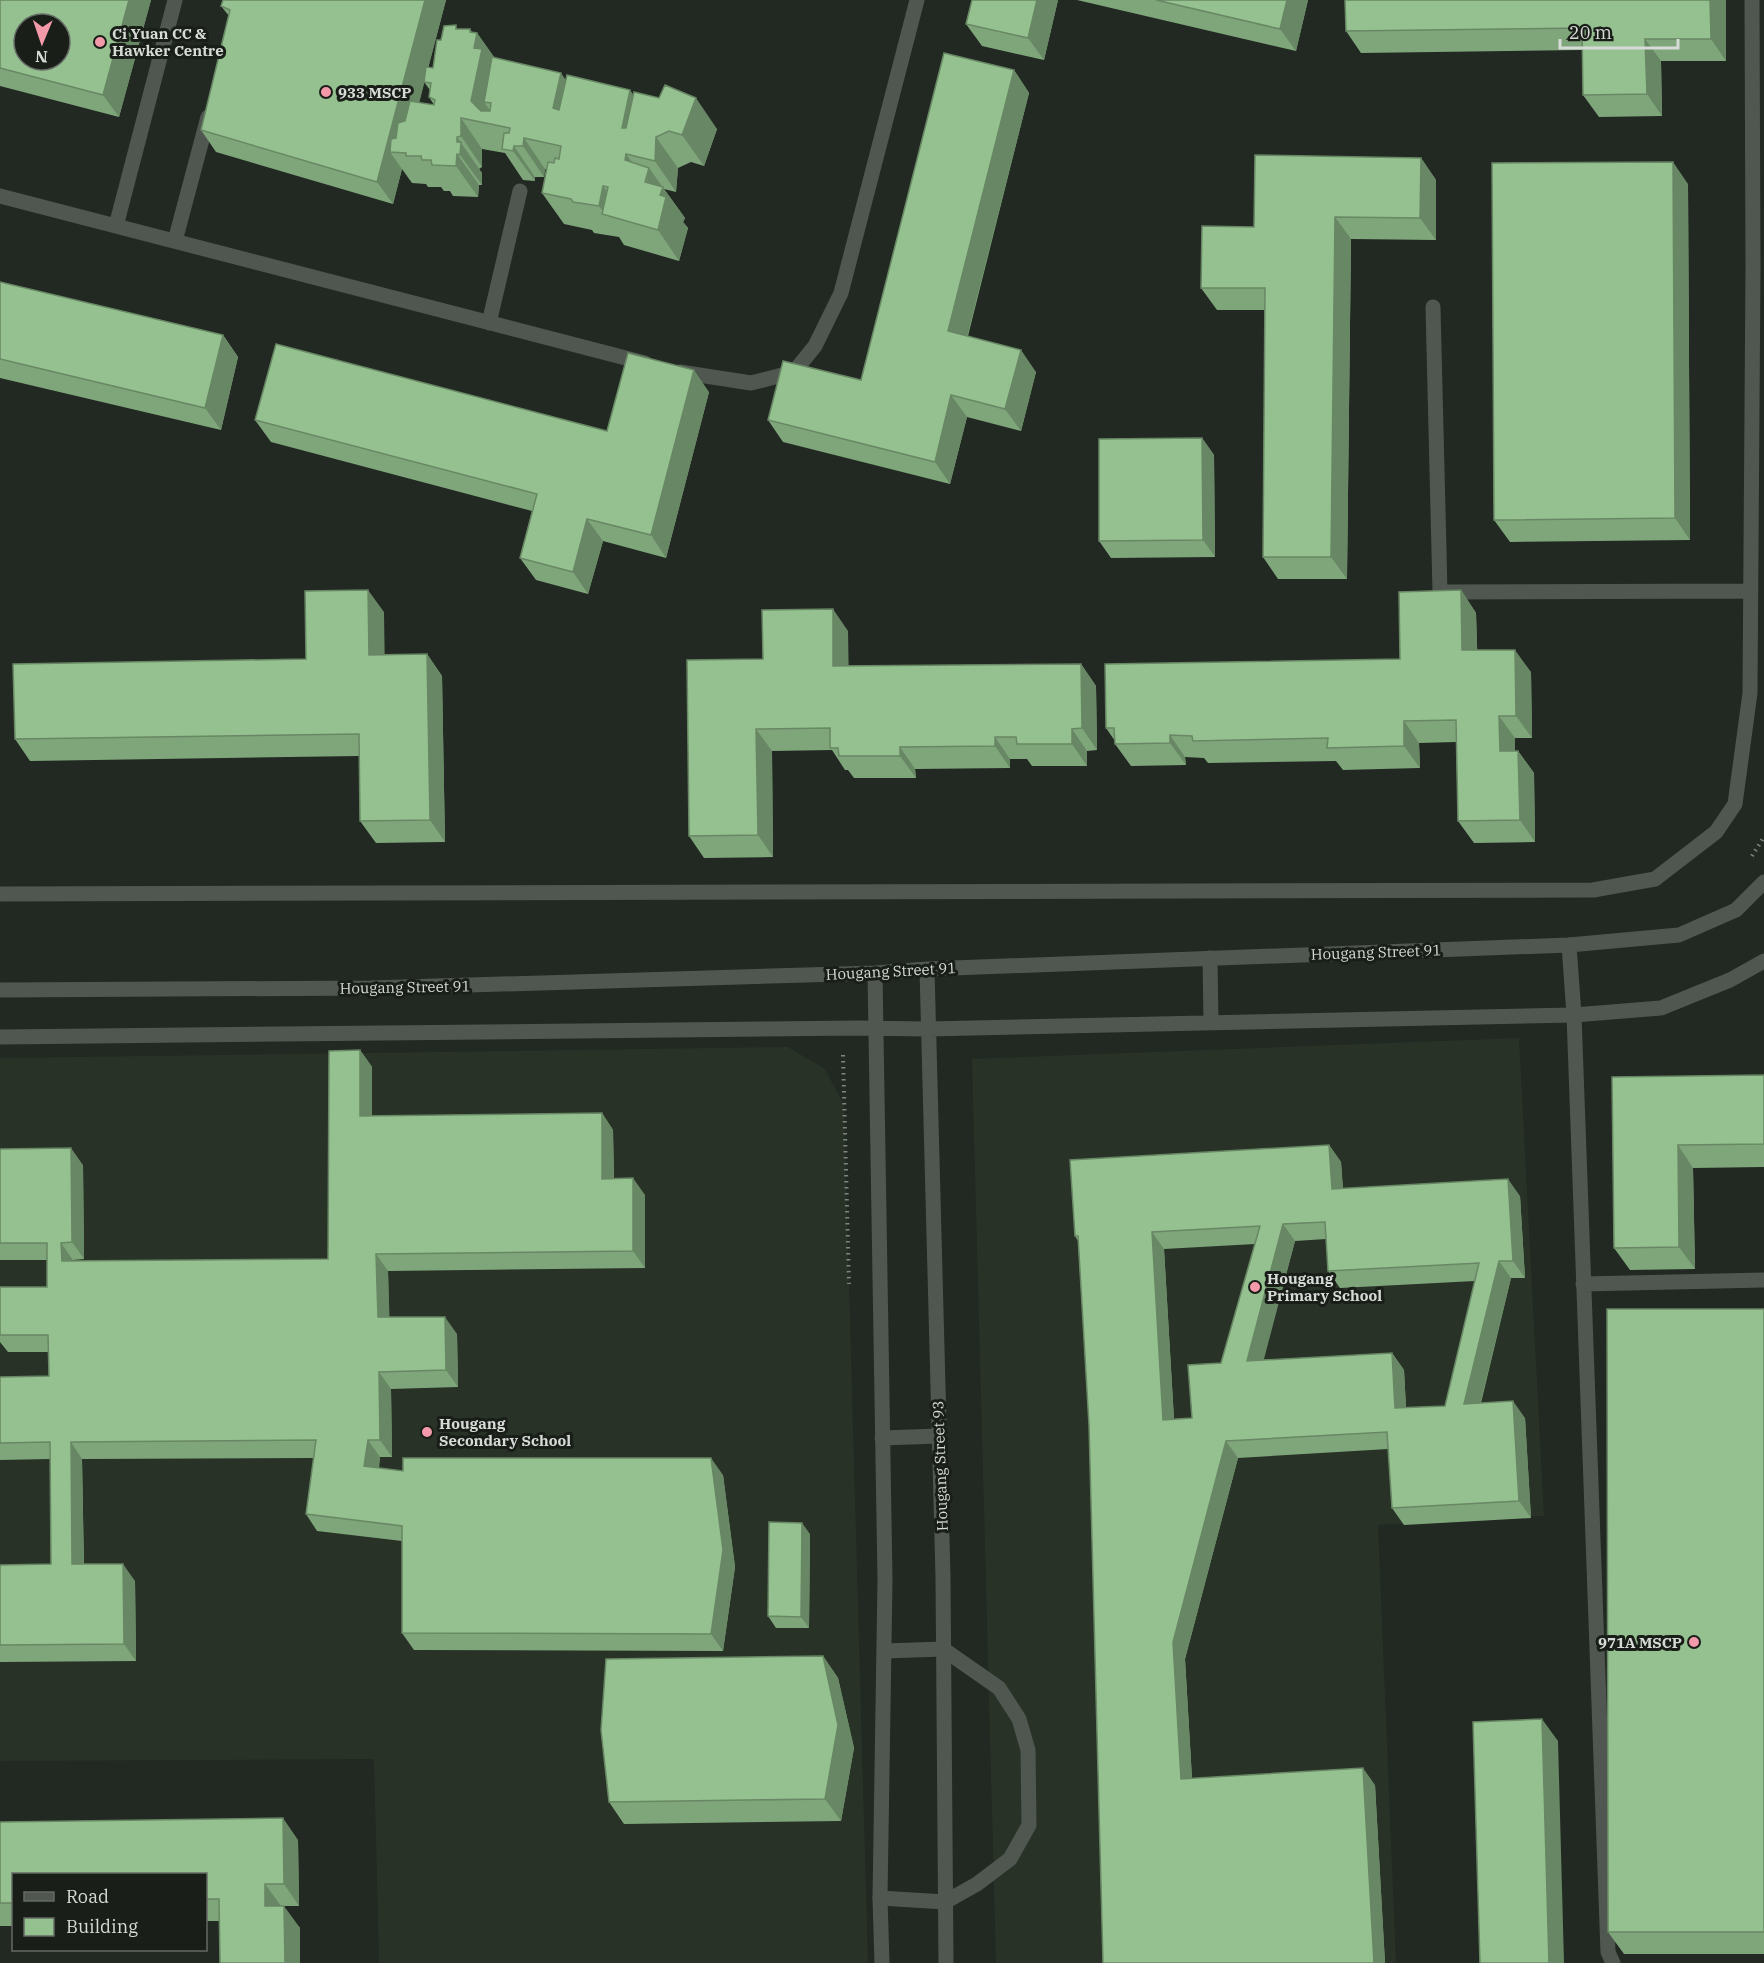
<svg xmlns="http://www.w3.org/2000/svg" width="1764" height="1963" font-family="'IBM Plex Serif',serif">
  <rect width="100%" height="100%" fill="#222822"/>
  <path fill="#283227" d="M 1519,1038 L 1544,1516 L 1378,1525 L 1396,1963 L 996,1963 L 972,1059 Z
    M 788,1047 L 825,1069 L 844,1105 L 868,1963 L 379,1963 L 374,1759 L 0,1761 L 0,1058 Z"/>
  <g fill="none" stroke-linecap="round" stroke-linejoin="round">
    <path stroke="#808580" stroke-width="4" stroke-dasharray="1.5 4.5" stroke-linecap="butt" d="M 1752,856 L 1764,837
      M 843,1055 L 849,1284"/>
    <path stroke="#505750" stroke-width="15" d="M 0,196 L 645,363
      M 116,226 L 175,0
      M 175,241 L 208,117
      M 1433,307 L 1440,592
      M 489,323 L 520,191
      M 680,372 L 751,383 L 794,372 L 815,346 L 841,293 L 917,0
      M 1442,592 L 1751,591
      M 0,894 L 1593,890 L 1655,879 L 1716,832 L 1735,804 L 1750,693 L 1753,267 L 1752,0
      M 1569,945 L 1574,1015 L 1608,1952 L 1613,1963
      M 1583,1284 L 1764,1280
      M 882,1438 L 939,1436
      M 880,1898 L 945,1902 L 977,1884 L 1010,1859 L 1029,1825 L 1028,1750 L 1019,1719 L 999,1688 L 943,1649 L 885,1651"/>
    <path stroke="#505750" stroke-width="15" d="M 1210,958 L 1211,1023
      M 927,969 L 943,1577 L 946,1963
      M 875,973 L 885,1580 L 880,1898 L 882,1963
      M 0,990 L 371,988 L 875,973 L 927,969 L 1569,945 L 1679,935 L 1736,910 L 1764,882
      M 0,1037 L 860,1028 L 928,1029 L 1574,1015 L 1661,1008 L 1730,980 L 1764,961"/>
  </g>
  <path fill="#7fa67b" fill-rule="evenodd" d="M 0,0 L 151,0 L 119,117 L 0,86 Z
    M 223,0 L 446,0 L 428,68 L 433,68 L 441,40 L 459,29 L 477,33 L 494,57 L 565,80 L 633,95 L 717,129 L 704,166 L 691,162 L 678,168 L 676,192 L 664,189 L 685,218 L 683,222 L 688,228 L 679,261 L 624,245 L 619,237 L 594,233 L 592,230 L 564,224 L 542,193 L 547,170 L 545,169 L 544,177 L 535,177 L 535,181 L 523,180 L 505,153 L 482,149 L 482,167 L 479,169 L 482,173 L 482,185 L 479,185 L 478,197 L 453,196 L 450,191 L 444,191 L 441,187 L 428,187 L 426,184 L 412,183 L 402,169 L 393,204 L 216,152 L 201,130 L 229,16 L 221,6 ZM 424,82 L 430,90 L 429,97 L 434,105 L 419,103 Z
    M 1058,0 L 1044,60 L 982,46 L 966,24 Z
    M 1077,0 L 1308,0 L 1296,51 Z
    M 1726,0 L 1726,61 L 1661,61 L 1662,116 L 1599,117 L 1583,95 L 1582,50 L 1361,53 L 1346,31 Z
    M 1014,70 L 1029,93 L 968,336 L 1036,372 L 1021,431 L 967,417 L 950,484 L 783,442 L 768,420 L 861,380 Z
    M 1421,158 L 1436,180 L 1436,240 L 1351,239 L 1347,579 L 1278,579 L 1263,557 L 1265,310 L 1217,310 L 1201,288 L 1254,227 Z
    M 1688,184 L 1690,540 L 1510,542 L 1494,520 Z
    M 0,282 L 223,335 L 238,357 L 221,430 L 0,378 Z
    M 709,392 L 666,558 L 603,541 L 588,594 L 536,580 L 520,558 L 532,511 L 271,442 L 255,420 L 607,431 Z
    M 1202,438 L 1214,455 L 1215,557 L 1111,558 L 1099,541 Z
    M 1461,590 L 1476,613 L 1477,650 L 1531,672 L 1532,738 L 1515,738 L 1515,751 L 1518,751 L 1534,773 L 1535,842 L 1474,843 L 1458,821 L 1456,742 L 1419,743 L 1420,768 L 1343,770 L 1336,761 L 1208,763 L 1204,758 L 1185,757 L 1186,765 L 1131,766 L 1115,744 L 1115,741 L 1106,728 L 1400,659 Z
    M 384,612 L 384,655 L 427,654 L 442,676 L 445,842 L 376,843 L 360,821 L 359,756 L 30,761 L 15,739 L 306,659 Z
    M 848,631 L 848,666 L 1081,664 L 1096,686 L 1097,750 L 1087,751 L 1087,766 L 1032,766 L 1027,759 L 1010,759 L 1010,768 L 915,769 L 916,778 L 854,778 L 848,770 L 845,770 L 832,750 L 772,751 L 773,857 L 704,858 L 689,836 L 763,659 Z
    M 360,1050 L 372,1067 L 372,1116 L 602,1113 L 613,1130 L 614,1179 L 645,1195 L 645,1268 L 388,1271 L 389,1317 L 457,1334 L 458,1387 L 391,1389 L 392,1457 L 380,1457 L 379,1468 L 403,1471 L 723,1475 L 735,1567 L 723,1651 L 414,1650 L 402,1633 L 402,1541 L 317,1531 L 306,1514 L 314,1458 L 82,1459 L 84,1564 L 135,1581 L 136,1661 L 0,1662 L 0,1565 L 51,1564 L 50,1459 L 0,1460 L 0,1377 L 49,1376 L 48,1352 L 8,1352 L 0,1342 L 0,1287 L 47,1287 L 47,1260 L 0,1260 L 0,1149 L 83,1165 L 84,1259 L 73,1260 L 73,1261 L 328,1259 Z
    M 1764,1075 L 1764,1167 L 1693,1168 L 1695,1269 L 1630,1270 L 1614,1248 L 1612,1077 Z
    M 1329,1145 L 1341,1162 L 1343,1189 L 1520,1196 L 1525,1278 L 1511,1278 L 1481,1403 L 1525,1418 L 1531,1518 L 1404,1525 L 1392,1508 L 1388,1449 L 1238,1458 L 1185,1659 L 1192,1778 L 1375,1785 L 1385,1963 L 1103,1963 L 1089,1425 L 1078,1241 L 1075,1236 ZM 1326,1239 L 1328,1271 L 1340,1288 L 1475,1281 L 1445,1406 L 1406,1408 L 1404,1370 L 1392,1353 L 1263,1360 L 1295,1241 ZM 1255,1244 L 1221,1363 L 1192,1418 L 1174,1419 L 1164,1249 Z
    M 1764,1309 L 1764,1954 L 1624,1954 L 1608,1932 Z
    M 810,1534 L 809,1628 L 776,1628 L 768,1616 Z
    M 823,1656 L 838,1678 L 854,1748 L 841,1821 L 624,1824 L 609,1802 Z
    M 0,1822 L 298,1840 L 299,1906 L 281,1906 L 300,1928 L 219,1921 L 206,1921 L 206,1875 L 14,1875 L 14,1926 L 0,1926 Z"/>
  <path fill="#688764" d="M 129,0 L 151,0 L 119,117 L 103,95 Z
    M 425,0 L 446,0 L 406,153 L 390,152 L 402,169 L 393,204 L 377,182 Z
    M 1037,0 L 1058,0 L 1044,60 L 1028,38 Z
    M 1287,0 L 1308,0 L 1296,51 L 1280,29 Z
    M 1710,0 L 1726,0 L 1726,61 L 1711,39 Z
    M 470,29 L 476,38 L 477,33 L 499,64 L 491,103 L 484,102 L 496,119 L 494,125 L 471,101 L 474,48 L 470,32 Z
    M 1645,39 L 1661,61 L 1662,116 L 1647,94 Z
    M 1014,70 L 1029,93 L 963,353 L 948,331 Z
    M 561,73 L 582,104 L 575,139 L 553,108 Z
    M 630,90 L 651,121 L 643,159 L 622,128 Z
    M 696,98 L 717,129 L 704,166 L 682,135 Z
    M 461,118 L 482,149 L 482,167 L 461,136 Z
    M 457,137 L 482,173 L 482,185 L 460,155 L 457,142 Z
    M 656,137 L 678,168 L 676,192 L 655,161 Z
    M 524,138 L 545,169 L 544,177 L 523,146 Z
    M 514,146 L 535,177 L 535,181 L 513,151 Z
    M 457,154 L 479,185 L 478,197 L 456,166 Z
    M 626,154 L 646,182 L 649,168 L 685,218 L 683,222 L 688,228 L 679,261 L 658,230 L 625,160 Z
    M 1421,158 L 1436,180 L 1436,240 L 1420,218 Z
    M 1673,162 L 1688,184 L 1690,540 L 1675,518 Z
    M 603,186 L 625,217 L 605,214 L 599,206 Z
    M 1335,217 L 1351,239 L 1347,579 L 1331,557 Z
    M 223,335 L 238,357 L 221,430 L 205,408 Z
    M 1021,350 L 1036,372 L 1021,431 L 1005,409 Z
    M 694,370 L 709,392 L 666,558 L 651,535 Z
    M 951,395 L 967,417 L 950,484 L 935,462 Z
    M 1202,438 L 1214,455 L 1215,557 L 1203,540 Z
    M 587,519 L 603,541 L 588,594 L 573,572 Z
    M 368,590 L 384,612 L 385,677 L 369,655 Z
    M 1461,590 L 1476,613 L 1478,673 L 1462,650 Z
    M 833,609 L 848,631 L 849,688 L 833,666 Z
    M 1515,650 L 1531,672 L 1532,738 L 1516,716 Z
    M 427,654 L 442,676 L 445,842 L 430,820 Z
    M 1081,664 L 1096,686 L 1097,750 L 1082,728 Z
    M 1499,716 L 1515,738 L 1515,773 L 1500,751 Z
    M 1404,721 L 1419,743 L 1420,768 L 1404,746 Z
    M 756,729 L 772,751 L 773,857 L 758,835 Z
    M 1072,729 L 1087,751 L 1087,766 L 1072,744 Z
    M 1170,735 L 1185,757 L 1186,765 L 1170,743 Z
    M 995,737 L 1010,759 L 1010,768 L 995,746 Z
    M 900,747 L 915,769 L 916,778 L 900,756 Z
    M 1518,751 L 1534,773 L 1535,842 L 1520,820 Z
    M 360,1050 L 372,1067 L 372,1133 L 360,1116 Z
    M 602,1113 L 613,1130 L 614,1196 L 602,1179 Z
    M 1329,1145 L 1341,1162 L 1344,1206 L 1332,1189 Z
    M 1678,1145 L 1693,1168 L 1695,1269 L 1679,1247 Z
    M 71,1148 L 83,1165 L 84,1259 L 72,1242 Z
    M 633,1178 L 645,1195 L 645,1268 L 633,1251 Z
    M 1508,1179 L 1520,1196 L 1525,1278 L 1513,1261 Z
    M 1283,1224 L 1295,1241 L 1259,1378 L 1247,1361 Z
    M 1152,1232 L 1164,1249 L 1175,1437 L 1163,1420 Z
    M 61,1243 L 73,1260 L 74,1278 L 62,1261 Z
    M 376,1254 L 388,1271 L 390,1334 L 378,1317 Z
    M 1499,1261 L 1511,1278 L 1476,1421 L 1464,1404 Z
    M 445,1317 L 457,1334 L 458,1387 L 446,1370 Z
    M 1392,1353 L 1404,1370 L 1407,1425 L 1395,1408 Z
    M 379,1372 L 391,1389 L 392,1457 L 380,1440 Z
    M 1513,1401 L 1525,1418 L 1531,1518 L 1519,1501 Z
    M 368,1440 L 380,1457 L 376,1483 L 364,1466 Z
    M 1226,1441 L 1238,1458 L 1185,1659 L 1193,1796 L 1181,1779 L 1173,1642 Z
    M 71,1442 L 82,1459 L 84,1581 L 72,1564 Z
    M 711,1458 L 723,1475 L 735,1567 L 723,1651 L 711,1634 Z
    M 802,1523 L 810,1534 L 809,1628 L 801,1617 Z
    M 123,1564 L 135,1581 L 136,1661 L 124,1644 Z
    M 823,1656 L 838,1678 L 854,1748 L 841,1821 L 825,1799 Z
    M 1542,1719 L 1558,1741 L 1564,1963 L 1549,1963 Z
    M 1363,1768 L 1375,1785 L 1385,1963 L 1374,1963 Z
    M 283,1818 L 298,1840 L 299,1906 L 284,1884 Z
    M 265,1884 L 281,1906 L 265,1906 Z
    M 284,1906 L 300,1928 L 300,1963 L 285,1963 Z"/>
  <path fill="#94c18f" stroke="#688764" stroke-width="1.5" fill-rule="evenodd" d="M 0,0 L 129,0 L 103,95 L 0,68 ZM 24,24 L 60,24 L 60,60 L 24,60 Z
    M 223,0 L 425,0 L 377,182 L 201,130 L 230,10 L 221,6 Z
    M 972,0 L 1037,0 L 1028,38 L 966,24 Z
    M 1156,0 L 1287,0 L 1280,29 Z
    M 1345,0 L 1710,0 L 1711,39 L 1645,39 L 1647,94 L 1583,95 L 1582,28 L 1346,31 Z
    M 456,25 L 456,29 L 470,29 L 470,32 L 477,33 L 474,48 L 482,49 L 471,101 L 481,111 L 490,111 L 491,103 L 484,102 L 492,57 L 561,73 L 553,108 L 559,110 L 567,75 L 630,90 L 622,128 L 626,128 L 634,92 L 659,98 L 665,85 L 696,98 L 682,135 L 669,131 L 656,137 L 655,161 L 626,154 L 625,160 L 649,168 L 645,182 L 663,187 L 660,195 L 666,197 L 658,230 L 602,214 L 608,187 L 603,186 L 599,206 L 573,202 L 571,199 L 542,193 L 548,162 L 554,163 L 555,158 L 559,159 L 561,146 L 524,138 L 523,146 L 514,146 L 513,151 L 502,149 L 504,133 L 509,133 L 510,128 L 461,118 L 461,136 L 457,137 L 457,142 L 461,142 L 460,155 L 457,154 L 456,166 L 432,165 L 431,160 L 422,160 L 421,156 L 406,156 L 406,153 L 390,152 L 391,139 L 396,138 L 398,123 L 405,121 L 410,101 L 434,105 L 435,100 L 429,97 L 431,83 L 424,82 L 426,67 L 433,68 L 437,40 L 441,40 L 444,26 Z
    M 944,53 L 1014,70 L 948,331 L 1021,350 L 1005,409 L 951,395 L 935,462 L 768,420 L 783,361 L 861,380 Z
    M 1255,155 L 1421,158 L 1420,218 L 1335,217 L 1331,557 L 1263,557 L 1265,288 L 1201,288 L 1202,226 L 1254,227 Z
    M 1673,162 L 1675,518 L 1494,520 L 1492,163 Z
    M 0,282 L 223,335 L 205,408 L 0,359 Z
    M 276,344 L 607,431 L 628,353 L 694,370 L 651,535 L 587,519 L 573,572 L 520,558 L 537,494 L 255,420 Z
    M 1202,438 L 1203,540 L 1099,541 L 1099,439 Z
    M 368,590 L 369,655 L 427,654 L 430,820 L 360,821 L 359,734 L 15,739 L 13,664 L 306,659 L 305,591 Z
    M 1461,590 L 1462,650 L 1515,650 L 1516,716 L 1499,716 L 1500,751 L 1518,751 L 1520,820 L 1458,821 L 1456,720 L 1404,721 L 1404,746 L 1327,748 L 1328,738 L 1193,741 L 1192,736 L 1170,735 L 1170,743 L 1115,744 L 1114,728 L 1106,728 L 1105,664 L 1400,659 L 1399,592 Z
    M 833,609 L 833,666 L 1081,664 L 1082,728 L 1072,729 L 1072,744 L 1017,744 L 1016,737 L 995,737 L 995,746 L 900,747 L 900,756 L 839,756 L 838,748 L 830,748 L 830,728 L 756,729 L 758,835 L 689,836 L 687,660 L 763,659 L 762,610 Z
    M 360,1050 L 360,1116 L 602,1113 L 602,1179 L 633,1178 L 633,1251 L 376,1254 L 378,1317 L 445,1317 L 446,1370 L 379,1372 L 380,1440 L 368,1440 L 364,1466 L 403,1471 L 403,1458 L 711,1458 L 723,1550 L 711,1634 L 402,1633 L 402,1526 L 306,1514 L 316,1440 L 71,1442 L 72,1564 L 123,1564 L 124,1644 L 0,1645 L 0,1565 L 51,1564 L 50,1442 L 0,1443 L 0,1377 L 49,1376 L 48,1335 L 0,1335 L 0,1287 L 47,1287 L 47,1243 L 0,1243 L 0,1149 L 71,1148 L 72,1242 L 61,1243 L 62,1261 L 328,1259 L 329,1051 Z
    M 1764,1075 L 1764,1144 L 1678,1145 L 1679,1247 L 1614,1248 L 1612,1077 Z
    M 1329,1145 L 1332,1189 L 1508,1179 L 1513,1261 L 1499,1261 L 1464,1404 L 1513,1401 L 1519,1501 L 1392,1508 L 1387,1432 L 1226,1441 L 1173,1642 L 1181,1779 L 1363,1768 L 1374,1963 L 1103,1963 L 1089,1425 L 1078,1236 L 1075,1236 L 1070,1160 ZM 1325,1222 L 1328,1271 L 1479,1263 L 1445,1406 L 1395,1408 L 1392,1353 L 1247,1361 L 1283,1224 ZM 1260,1226 L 1221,1363 L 1188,1365 L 1192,1418 L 1163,1420 L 1152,1232 Z
    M 1607,1309 L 1764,1309 L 1764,1932 L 1608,1932 Z
    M 769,1522 L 802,1523 L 801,1617 L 768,1616 Z
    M 823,1656 L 838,1725 L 825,1799 L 609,1802 L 601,1730 L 606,1659 Z
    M 1542,1719 L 1549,1963 L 1480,1963 L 1473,1722 Z
    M 283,1818 L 284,1884 L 265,1884 L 265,1906 L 284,1906 L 285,1963 L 220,1963 L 219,1899 L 206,1899 L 206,1875 L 14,1875 L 14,1903 L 0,1903 L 0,1822 Z"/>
  <g fill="#f39aaa" stroke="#191e18" stroke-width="2">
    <circle cx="100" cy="42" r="6"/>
    <circle cx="326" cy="92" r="6"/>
    <circle cx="1255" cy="1287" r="6"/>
    <circle cx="427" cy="1432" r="6"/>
    <circle cx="1694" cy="1642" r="6"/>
  </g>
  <g text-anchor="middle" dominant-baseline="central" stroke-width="6" stroke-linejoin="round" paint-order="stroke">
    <g font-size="15" font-weight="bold" fill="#d7dbd7" stroke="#191e18" text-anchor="start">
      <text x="112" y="33">Ci Yuan CC &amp;<tspan x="112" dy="17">Hawker Centre</tspan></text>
      <text x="338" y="92">933 MSCP</text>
      <text x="1267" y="1278">Hougang<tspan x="1267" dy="17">Primary School</tspan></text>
      <text x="439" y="1423">Hougang<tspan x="439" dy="17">Secondary School</tspan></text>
      <text x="1682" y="1642" text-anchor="end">971A MSCP</text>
    </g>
    <g font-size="15" fill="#d7dbd7" stroke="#191e18">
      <text transform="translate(1376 952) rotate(-2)">Hougang Street 91</text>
      <text transform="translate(891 971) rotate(-3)">Hougang Street 91</text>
      <text transform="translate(405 987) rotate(-1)">Hougang Street 91</text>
      <text transform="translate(940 1466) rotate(-92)">Hougang Street 93</text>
    </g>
  </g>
  <rect x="12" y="1873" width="195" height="78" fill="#191e18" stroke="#656a64" stroke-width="1.5"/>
  <rect x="24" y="1892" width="30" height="9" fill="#505750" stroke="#656a64" stroke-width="1.5"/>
  <text x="66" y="1903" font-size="18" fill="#d7dbd7">Road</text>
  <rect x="24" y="1918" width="30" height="18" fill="#94c18f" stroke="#656a64" stroke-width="1.5"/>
  <text x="66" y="1933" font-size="18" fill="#d7dbd7">Building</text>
  <g transform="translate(42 42) rotate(182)"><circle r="28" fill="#191e18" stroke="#656a64" stroke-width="1.5"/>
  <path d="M0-4.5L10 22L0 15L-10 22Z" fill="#f39aaa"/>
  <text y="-9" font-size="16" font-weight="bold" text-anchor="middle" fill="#d7dbd7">N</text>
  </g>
  <path d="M1560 39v9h118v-9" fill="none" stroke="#d7dbd7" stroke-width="3"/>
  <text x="1569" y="39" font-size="18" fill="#d7dbd7" stroke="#191e18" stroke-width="4.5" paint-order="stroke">20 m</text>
</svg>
